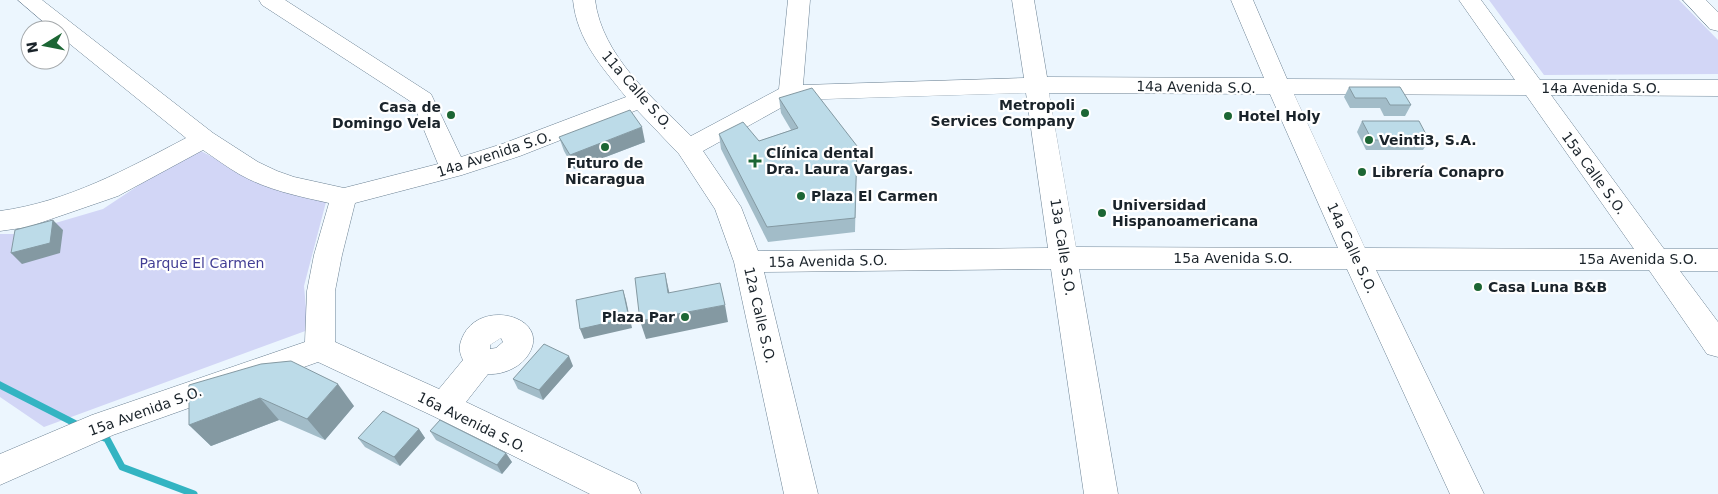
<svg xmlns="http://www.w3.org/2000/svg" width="1718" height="494" font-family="'DejaVu Sans',sans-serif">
  <rect width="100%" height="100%" fill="#ecf6fe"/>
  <path fill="#d2d6f6" d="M 1489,0 L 1679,0 L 1718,40 L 1718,74 L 1544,75 Z
    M 195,148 L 232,167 L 326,202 L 304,286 L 308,330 L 44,427 L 0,397 L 0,234 L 18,234 L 103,209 Z"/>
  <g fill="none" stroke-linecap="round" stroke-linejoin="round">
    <path stroke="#33b4c2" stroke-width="7" d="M 0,385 L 80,426
      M 97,435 L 107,439 L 122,467 L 194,494"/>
    <defs>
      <path id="minor" d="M 18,0 L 42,0 L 213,133 L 258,162 L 277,171 L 294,177 L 344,188 L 438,164 L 413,103 L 262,5 L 259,0 L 285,0 L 431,94 L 461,157 L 502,144 L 626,97 C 602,67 577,40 573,0 L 595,0 C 602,56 653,98 691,136 L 779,89 L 788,0 L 810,0 L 803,85 L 1024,78 L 1012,0 L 1034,0 L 1047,77 L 1264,78 L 1231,0 L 1253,0 L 1287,79 L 1515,80 L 1459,0 L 1481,0 L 1540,80 L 1718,80 L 1718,96 L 1551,95 L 1664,249 L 1718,249 L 1718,271 L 1680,271 L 1718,322 L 1718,357 L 1707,354 L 1649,270 L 1376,270 L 1484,494 L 1450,494 L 1347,269 L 1079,269 L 1118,494 L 1084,494 L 1051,269 L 764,272 L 818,494 L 784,494 L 734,262 L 715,209 L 679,154 L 637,110 L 520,156 L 462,175 L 355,203 L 342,255 L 335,291 L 335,342 L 439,389 L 463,360 C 458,350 459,344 464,334 C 484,297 556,319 526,358 C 517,369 501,375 488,374 L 466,402 L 636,483 L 641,494 L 590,494 L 433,416 L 318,362 L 113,435 L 0,485 L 0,454 L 92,415 L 305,342 L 307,291 L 314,255 L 329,203 C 298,196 267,190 239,174 C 227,167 215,158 203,150 L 118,196 L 28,227 L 0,231 L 0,211 C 67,202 127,169 186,138 L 60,36 L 60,30 L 53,30 ZM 1026,93 L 1048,248 L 758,251 L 741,207 L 703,151 L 795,100 ZM 1049,93 L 1270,94 L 1338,248 L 1076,247 ZM 1294,94 L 1526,95 L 1634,249 L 1365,248 ZM 501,338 L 503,342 L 496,348 L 490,349 L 490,345 Z
        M 1683,0 L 1706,0 L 1718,12 L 1718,31 L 1710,29 Z"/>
    </defs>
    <use href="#minor" stroke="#6b8193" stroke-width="1"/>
    <use href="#minor" fill="#fff" fill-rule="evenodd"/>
  </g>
  <path fill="#a2bcc8" d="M 1349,87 L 1411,105 L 1405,116 L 1384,116 L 1380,108 L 1350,108 L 1344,97 Z
    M 779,98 L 857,146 L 855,232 L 768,242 L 721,149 L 719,134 L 759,141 L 791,130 L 781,113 Z
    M 1362,121 L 1429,140 L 1423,150 L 1366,150 L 1357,132 Z
    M 559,137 L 645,142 L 574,169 L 564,151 Z
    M 573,366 L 543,400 L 518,389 L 513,379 Z
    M 189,385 L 354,406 L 325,440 L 279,420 L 211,446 L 189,425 Z
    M 419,429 L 425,438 L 400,466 L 365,447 L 358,438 Z
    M 430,431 L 512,462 L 502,474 L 436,440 Z"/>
  <path fill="#8499a2" d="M 642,127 L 645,142 L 574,169 L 570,155 Z
    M 53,220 L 63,230 L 60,253 L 22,264 L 11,253 Z
    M 665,273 L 669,291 L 673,311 L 668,293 Z
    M 623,290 L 626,300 L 632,328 L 584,339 L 580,329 Z
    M 725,305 L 728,322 L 646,339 L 640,321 Z
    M 569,356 L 573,366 L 543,400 L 539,390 Z
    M 338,384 L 354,406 L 325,440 L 307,419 Z
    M 260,398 L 279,420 L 211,446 L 189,425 Z
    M 419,429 L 425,438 L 400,466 L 394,457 Z
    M 506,453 L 512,462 L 502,474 L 497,465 Z"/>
  <path fill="#bcdbe8" stroke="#8499a2" d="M 1349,87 L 1400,87 L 1411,105 L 1390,105 L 1386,98 L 1355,98 Z
    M 812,88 L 857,146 L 855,218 L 767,227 L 719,134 L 743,122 L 759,141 L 798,128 L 779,98 Z
    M 630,110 L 642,127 L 570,155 L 559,137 Z
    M 1362,121 L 1419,121 L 1429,140 L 1372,140 Z
    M 53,220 L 50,243 L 11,253 L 15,230 Z
    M 665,273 L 668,293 L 720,283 L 725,305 L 640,321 L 635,278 Z
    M 623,290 L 629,318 L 580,329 L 576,300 Z
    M 544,344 L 569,356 L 539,390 L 513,379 Z
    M 291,361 L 338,384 L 307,419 L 260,398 L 189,425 L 189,385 L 261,364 Z
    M 383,411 L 419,429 L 394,457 L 358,438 Z
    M 440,420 L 506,453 L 497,465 L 430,431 Z"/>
  <g fill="#1c6634" stroke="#fff" stroke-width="2">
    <circle cx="1085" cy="113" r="5"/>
    <circle cx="451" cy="115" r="5"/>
    <circle cx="1228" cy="116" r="5"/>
    <circle cx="1369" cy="140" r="5"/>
    <circle cx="605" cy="147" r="5"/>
    <path d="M752.5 153.5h5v5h5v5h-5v5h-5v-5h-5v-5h5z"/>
    <circle cx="1362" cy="172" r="5"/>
    <circle cx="801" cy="196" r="5"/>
    <circle cx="1102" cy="213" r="5"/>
    <circle cx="1478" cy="287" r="5"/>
    <circle cx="685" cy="317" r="5"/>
  </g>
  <g text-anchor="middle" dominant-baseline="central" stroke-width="4.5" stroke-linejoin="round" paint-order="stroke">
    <g font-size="14" fill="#1a232a" stroke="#fff">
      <text transform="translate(1196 87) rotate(1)">14a Avenida S.O.</text>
      <text x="1601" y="88">14a Avenida S.O.</text>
      <text transform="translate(637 90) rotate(49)">11a Calle S.O.</text>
      <text transform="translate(494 154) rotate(-18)">14a Avenida S.O.</text>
      <text transform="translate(1594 173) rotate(54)">15a Calle S.O.</text>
      <text transform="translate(1063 247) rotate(81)">13a Calle S.O.</text>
      <text transform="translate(1352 248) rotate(65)">14a Calle S.O.</text>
      <text x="1233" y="258">15a Avenida S.O.</text>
      <text x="1638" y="259">15a Avenida S.O.</text>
      <text transform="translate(828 261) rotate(-1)">15a Avenida S.O.</text>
      <text transform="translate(760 315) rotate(77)">12a Calle S.O.</text>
      <text transform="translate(145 411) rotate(-20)">15a Avenida S.O.</text>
      <text transform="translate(472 422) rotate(26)">16a Avenida S.O.</text>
    </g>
    <g font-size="14" font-weight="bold" fill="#1a232a" stroke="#fff" text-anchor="start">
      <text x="1075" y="105" text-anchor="end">Metropoli<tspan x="1075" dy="16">Services Company</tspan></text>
      <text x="441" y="107" text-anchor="end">Casa de<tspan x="441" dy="16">Domingo Vela</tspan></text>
      <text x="1238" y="116">Hotel Holy</text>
      <text x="1379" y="140">Veinti3, S.A.</text>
      <text x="766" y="153">Clínica dental<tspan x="766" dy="16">Dra. Laura Vargas.</tspan></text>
      <text x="605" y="163" text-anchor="middle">Futuro de<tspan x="605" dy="16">Nicaragua</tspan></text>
      <text x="1372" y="172">Librería Conapro</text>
      <text x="811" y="196">Plaza El Carmen</text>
      <text x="1112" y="205">Universidad<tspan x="1112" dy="16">Hispanoamericana</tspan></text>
      <text x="1488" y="287">Casa Luna B&amp;B</text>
      <text x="675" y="317" text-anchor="end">Plaza Par</text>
    </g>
    <g font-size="14" fill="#423e95" stroke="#fff">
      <text x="202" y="263">Parque El Carmen</text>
    </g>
  </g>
  <g transform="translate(45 45) rotate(260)"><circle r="24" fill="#ffffff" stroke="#a3a7aa"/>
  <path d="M0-4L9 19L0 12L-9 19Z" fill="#1c6634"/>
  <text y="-8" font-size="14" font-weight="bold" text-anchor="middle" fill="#1a232a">N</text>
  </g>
</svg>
